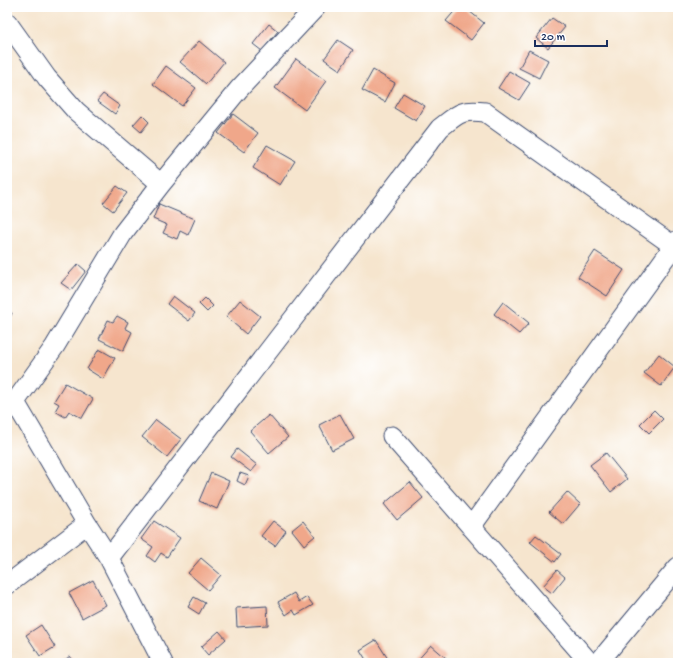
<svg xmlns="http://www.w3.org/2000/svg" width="685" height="670" font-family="'Gochi Hand',sans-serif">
  <rect width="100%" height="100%" fill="#fff"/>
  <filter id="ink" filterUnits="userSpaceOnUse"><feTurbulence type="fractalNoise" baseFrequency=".025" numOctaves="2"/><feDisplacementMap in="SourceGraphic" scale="8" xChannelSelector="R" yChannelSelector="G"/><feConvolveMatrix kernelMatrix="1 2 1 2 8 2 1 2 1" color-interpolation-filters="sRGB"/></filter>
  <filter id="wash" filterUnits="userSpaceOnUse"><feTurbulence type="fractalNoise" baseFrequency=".012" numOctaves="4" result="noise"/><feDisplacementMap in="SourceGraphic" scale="16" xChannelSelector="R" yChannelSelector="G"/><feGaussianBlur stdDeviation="0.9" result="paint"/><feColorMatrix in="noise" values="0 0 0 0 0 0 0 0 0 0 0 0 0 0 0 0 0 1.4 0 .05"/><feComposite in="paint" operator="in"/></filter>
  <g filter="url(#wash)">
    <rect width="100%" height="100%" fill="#f6e5ce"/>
    <g id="blocks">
      <path fill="#f0a78a" d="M 458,7 L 464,7 L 484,23 L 471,40 L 446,21 Z
        M 552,18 L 565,27 L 548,48 L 536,38 Z
        M 269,24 L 278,31 L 262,51 L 253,44 Z
        M 338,40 L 353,50 L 340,70 L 324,59 Z
        M 199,41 L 224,62 L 206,84 L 180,62 Z
        M 529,50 L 548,60 L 539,78 L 519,68 Z
        M 296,59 L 326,81 L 305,110 L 275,88 Z
        M 166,66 L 196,88 L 182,106 L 153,84 Z
        M 373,70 L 395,83 L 385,102 L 362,90 Z
        M 509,71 L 530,83 L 519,100 L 498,88 Z
        M 403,93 L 425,106 L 416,121 L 394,108 Z
        M 103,94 L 120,106 L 115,114 L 97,101 Z
        M 233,114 L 258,133 L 244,152 L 218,133 Z
        M 142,115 L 149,122 L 141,132 L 133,125 Z
        M 267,145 L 295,161 L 280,185 L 253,168 Z
        M 117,186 L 127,193 L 113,211 L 103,203 Z
        M 159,204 L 195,219 L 188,235 L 180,231 L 177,239 L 163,233 L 167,225 L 153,219 Z
        M 595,251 L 624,270 L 607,296 L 578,277 Z
        M 78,264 L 86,271 L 71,290 L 61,283 Z
        M 173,296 L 195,313 L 189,321 L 167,304 Z
        M 205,298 L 213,306 L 207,312 L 199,304 Z
        M 240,300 L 260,316 L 246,334 L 226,317 Z
        M 503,302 L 529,323 L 519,334 L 494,314 Z
        M 7,311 L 12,313 L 7,324 Z
        M 117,316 L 128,322 L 125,328 L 132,332 L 123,351 L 99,339 L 108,320 L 113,322 Z
        M 99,349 L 115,358 L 103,379 L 87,369 Z
        M 659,354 L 675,367 L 661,386 L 644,373 Z
        M 65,383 L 93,399 L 82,418 L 69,411 L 65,417 L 55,411 L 59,404 L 54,401 Z
        M 654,410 L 663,419 L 649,433 L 640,424 Z
        M 340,414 L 354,439 L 332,450 L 319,425 Z
        M 269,415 L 288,437 L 269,453 L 250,431 Z
        M 156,420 L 181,439 L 167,457 L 142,437 Z
        M 237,449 L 257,465 L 251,472 L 231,457 Z
        M 606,453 L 627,479 L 611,492 L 590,465 Z
        M 211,473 L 229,481 L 217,509 L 199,501 Z
        M 240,473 L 249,476 L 245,485 L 237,481 Z
        M 410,482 L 423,498 L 397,520 L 384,504 Z
        M 567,492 L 580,504 L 563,524 L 549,512 Z
        M 154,521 L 180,538 L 167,557 L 161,553 L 155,562 L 147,556 L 153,547 L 141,539 Z
        M 273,521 L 286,531 L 275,546 L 261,536 Z
        M 303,521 L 315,536 L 304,545 L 292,530 Z
        M 536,535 L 561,554 L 555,562 L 530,542 Z
        M 201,558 L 221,575 L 208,590 L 188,573 Z
        M 557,570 L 565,577 L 552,593 L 543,586 Z
        M 93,580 L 106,605 L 82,618 L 69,593 Z
        M 294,593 L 299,602 L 307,597 L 313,605 L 296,615 L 293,610 L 286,615 L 278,602 Z
        M 194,597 L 205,603 L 199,614 L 188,607 Z
        M 267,606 L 268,625 L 237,627 L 236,608 Z
        M 41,625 L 55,647 L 40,656 L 26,635 Z
        M 219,631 L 226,639 L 208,655 L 201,647 Z
        M 376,640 L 388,659 L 380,663 L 368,663 L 360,650 Z
        M 431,645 L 446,658 L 442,663 L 415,663 Z
        M 70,656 L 75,663 L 61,663 Z"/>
    </g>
  </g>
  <g filter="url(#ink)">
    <use href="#blocks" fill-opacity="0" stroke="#3c4a6f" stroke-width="1"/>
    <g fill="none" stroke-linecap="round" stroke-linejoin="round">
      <defs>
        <path id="minor" d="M 7,22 L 47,78 L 76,111 L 161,184 L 123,233 L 55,346 L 15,402 L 87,524 L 109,558 L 163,663
          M 161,184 L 239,89 L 316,7
          M 392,436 L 590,663
          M 471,527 L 678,240
          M 109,558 L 440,128 C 458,114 461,109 485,112 L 678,249
          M 7,585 L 87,524
          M 598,663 L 678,567"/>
      </defs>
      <use href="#minor" stroke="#3c4a6f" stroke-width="21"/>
      <use href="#minor" stroke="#fff" stroke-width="19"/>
    </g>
  </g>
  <rect width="685" height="670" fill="none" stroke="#fff" stroke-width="24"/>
  <path d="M535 40v6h72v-6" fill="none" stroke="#1b2f5e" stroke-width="2"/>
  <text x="541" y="40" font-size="12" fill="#1b2f5e" stroke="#ffffff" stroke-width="3" paint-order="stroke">20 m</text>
</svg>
